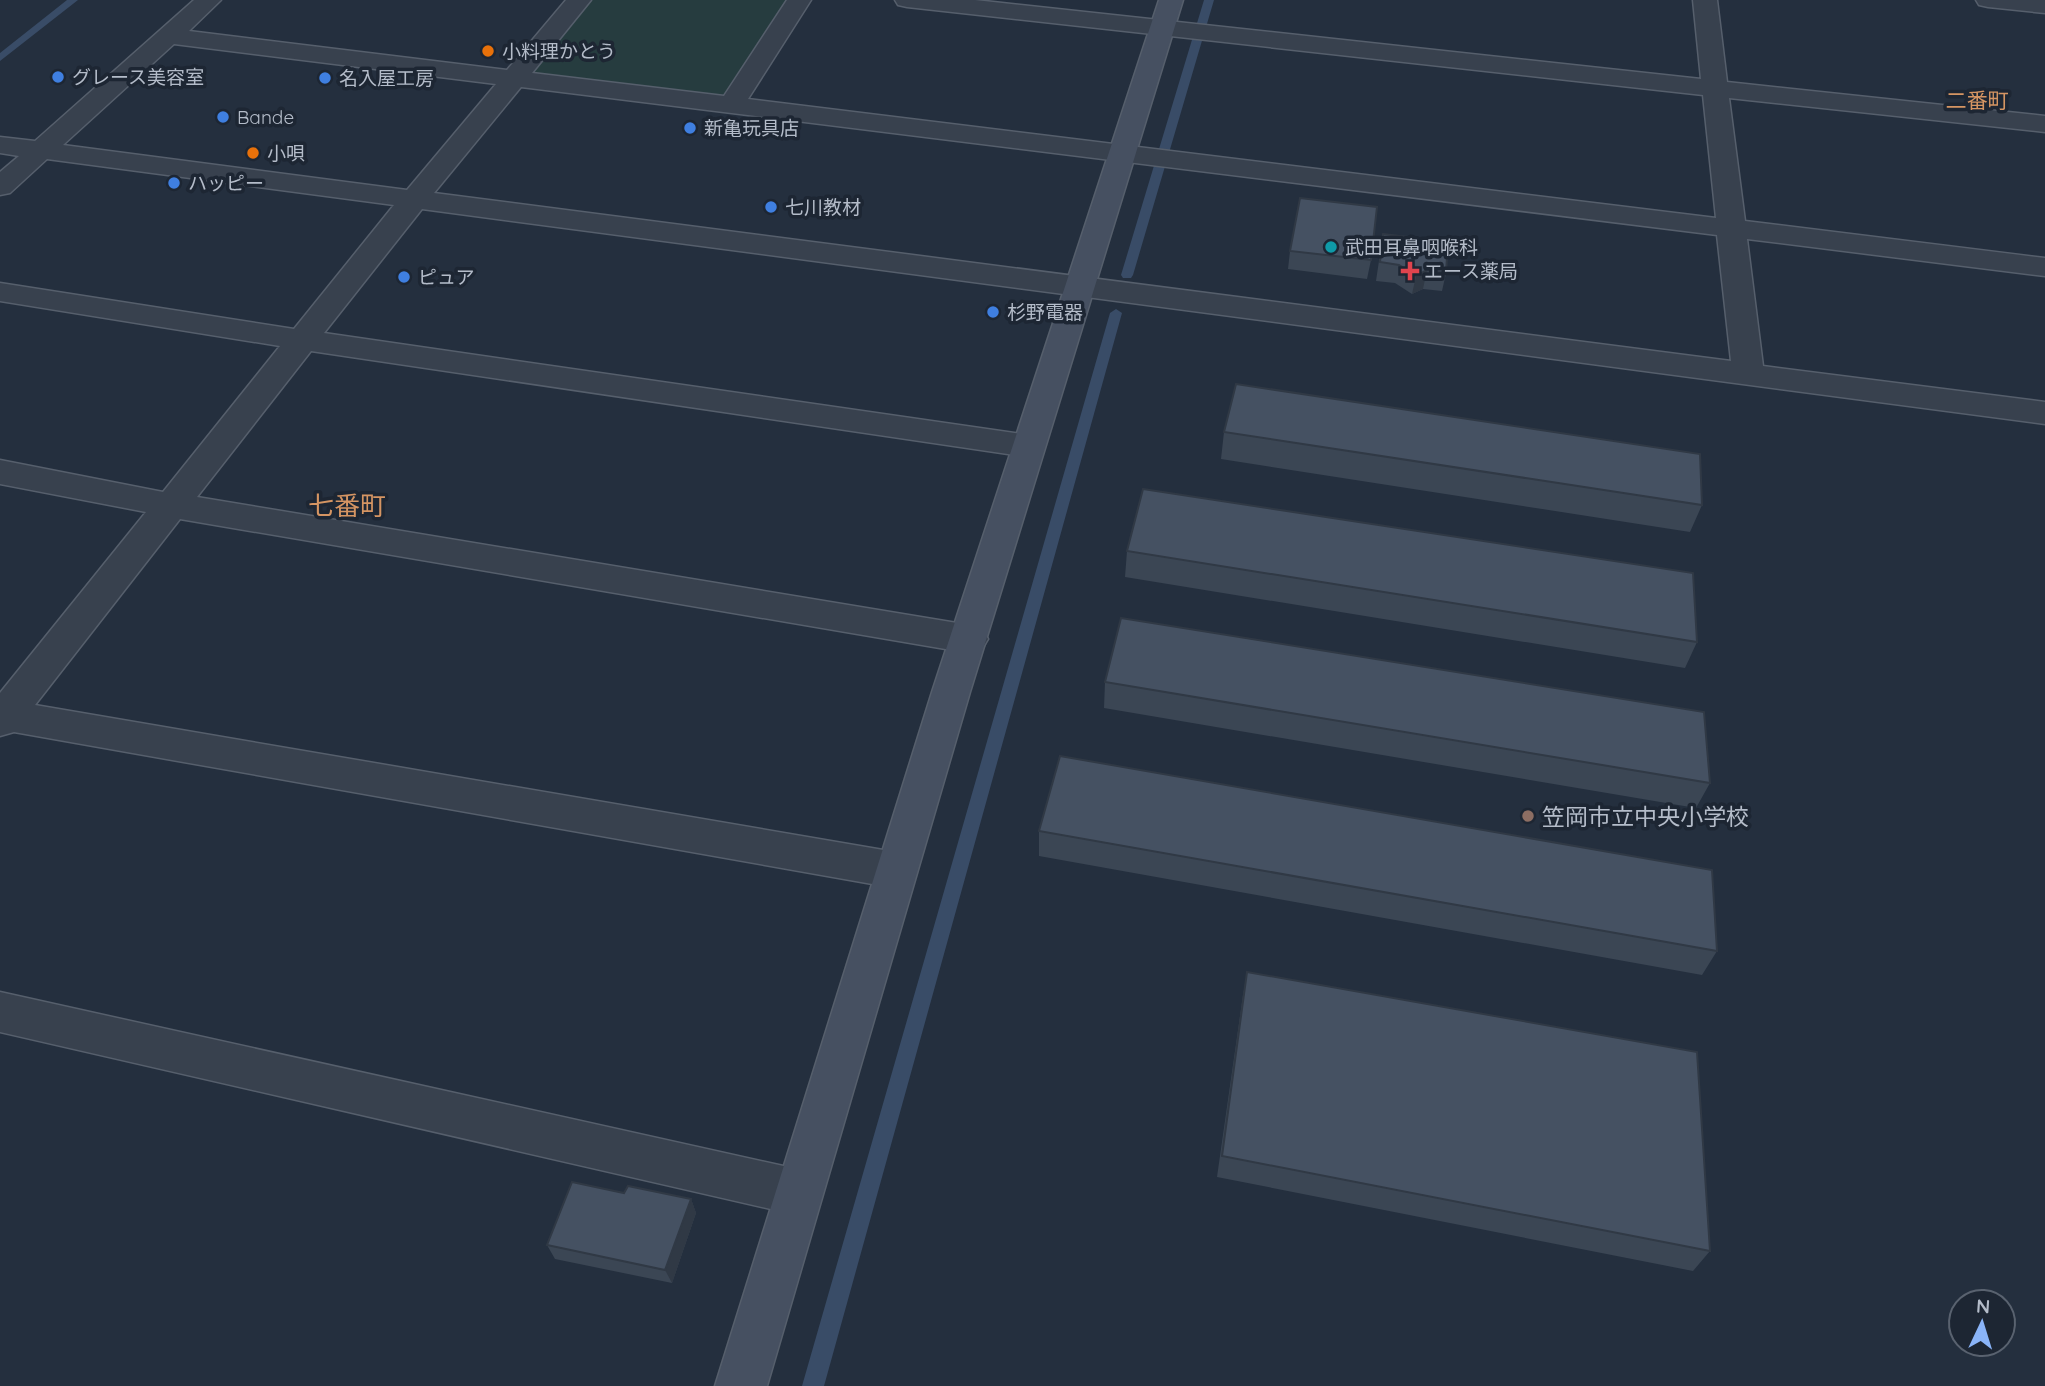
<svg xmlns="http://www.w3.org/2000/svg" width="2045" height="1386" font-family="Quicksand,'Noto Sans JP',sans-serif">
  <rect width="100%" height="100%" fill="#242f3e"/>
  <path fill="#263c3f" d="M 579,0 L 799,0 L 731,106 L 515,80 Z"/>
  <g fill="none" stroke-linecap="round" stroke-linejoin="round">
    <path fill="#394c67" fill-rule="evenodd" d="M 67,0 L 78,0 L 0,61 L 0,53 Z
      M 1204,0 L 1214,0 L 1133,275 L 1131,278 L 1123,278 L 1121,275 Z
      M 1116,309 L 1122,313 L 824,1386 L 802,1386 L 1110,313 Z"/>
    <defs>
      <path id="street" d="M 194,0 L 221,0 L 189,31 L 507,70 L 566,0 L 591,0 L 532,73 L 724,96 L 787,0 L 811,0 L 748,99 L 1716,218 L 1703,95 L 907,7 L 898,5 L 895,0 L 975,0 L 1701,79 L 1693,0 L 1717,0 L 1727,82 L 2045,116 L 2045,132 L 1729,98 L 1745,221 L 2045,258 L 2045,276 L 1747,239 L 1763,366 L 2045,402 L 2045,424 L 422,209 L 324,333 L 1028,435 L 1040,438 L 1045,446 L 1040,454 L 1028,457 L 311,351 L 197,497 L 969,625 L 982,629 L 988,639 L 982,649 L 969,653 L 180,519 L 35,705 L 895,852 L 910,858 L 916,870 L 910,882 L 895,888 L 14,732 L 0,736 L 0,693 L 146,512 L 0,484 L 0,460 L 163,492 L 280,346 L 0,301 L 0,283 L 294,329 L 394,205 L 47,159 L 10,193 L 0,195 L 0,172 L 19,156 L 0,153 L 0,137 L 35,141 ZM 174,44 L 496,84 L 407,190 L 63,145 ZM 521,87 L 1717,235 L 1731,361 L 434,193 Z
        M 1976,0 L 2045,0 L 2045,13 L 1988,7 L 1979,5 Z
        M 0,992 L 797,1169 L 814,1175 L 821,1192 L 814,1209 L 797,1215 L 0,1032 Z"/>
      <path id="secondary" d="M 1159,0 L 1183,0 L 970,692 L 767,1386 L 715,1386 L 932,692 Z"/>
    </defs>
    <use href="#street" stroke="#565f6c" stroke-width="3"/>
    <use href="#secondary" stroke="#565f6c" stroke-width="3"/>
    <use href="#street" fill="#38414e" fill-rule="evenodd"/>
    <use href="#secondary" fill="#465061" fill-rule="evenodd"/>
  </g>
  <path fill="#3b4654" d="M 1383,234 L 1446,273 L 1442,291 L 1423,289 L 1412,294 L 1395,283 L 1376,281 Z
    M 1290,251 L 1371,260 L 1367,279 L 1288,269 Z
    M 1224,432 L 1702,505 L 1690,532 L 1221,459 Z
    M 1127,551 L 1697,642 L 1685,668 L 1125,577 Z
    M 1105,682 L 1710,783 L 1696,808 L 1104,708 Z
    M 1039,831 L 1717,951 L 1702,975 L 1039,856 Z
    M 1247,972 L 1710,1251 L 1693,1271 L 1217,1177 L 1243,995 Z
    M 624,1193 L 691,1199 L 696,1213 L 672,1283 L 555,1259 L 547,1245 Z"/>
  <path fill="#303945" d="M 1427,270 L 1423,289 L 1412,294 L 1416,276 Z
    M 691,1199 L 696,1213 L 672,1283 L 665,1270 Z"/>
  <path fill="#455162" stroke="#303945" stroke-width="2" d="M 1300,198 L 1377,207 L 1371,260 L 1290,251 Z
    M 1383,234 L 1448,242 L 1446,273 L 1427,270 L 1416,276 L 1399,265 L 1380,262 Z
    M 1236,384 L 1700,454 L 1702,505 L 1224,432 Z
    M 1143,489 L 1693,573 L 1697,642 L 1127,551 Z
    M 1121,618 L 1704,712 L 1710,783 L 1105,682 Z
    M 1060,756 L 1712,870 L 1717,951 L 1039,831 Z
    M 1247,972 L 1697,1052 L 1710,1251 L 1222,1156 Z
    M 572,1182 L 624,1193 L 628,1186 L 691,1199 L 665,1270 L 547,1245 Z"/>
  <g fill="#e8710a" stroke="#1d2633" stroke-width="2.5">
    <circle cx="488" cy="51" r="7"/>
    <circle cx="253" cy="153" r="7"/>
  </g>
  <g fill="#3f7fe0" stroke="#1d2633" stroke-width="2.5">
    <circle cx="58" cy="77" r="7"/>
    <circle cx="325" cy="78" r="7"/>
    <circle cx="223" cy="117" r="7"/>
    <circle cx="690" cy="128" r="7"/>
    <circle cx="174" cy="183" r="7"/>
    <circle cx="771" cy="207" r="7"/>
    <circle cx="404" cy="277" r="7"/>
    <circle cx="993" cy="312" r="7"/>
  </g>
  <circle fill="#0f9aa8" stroke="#1d2633" stroke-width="2.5" cx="1331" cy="247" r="7"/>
  <path fill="#e0444e" stroke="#1d2633" stroke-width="2.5" d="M1406.5 260.5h7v7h7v7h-7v7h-7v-7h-7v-7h7z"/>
  <circle fill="#8d6e63" stroke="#1d2633" stroke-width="2.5" cx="1528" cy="816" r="7"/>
  <g text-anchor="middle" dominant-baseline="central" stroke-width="7" stroke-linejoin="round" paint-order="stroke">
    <g font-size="19" fill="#b4bcc9" stroke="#1d2633" text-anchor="start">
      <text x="502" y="51">小料理かとう</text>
      <text x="72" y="77">グレース美容室</text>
      <text x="339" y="78">名入屋工房</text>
      <text x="237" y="117">Bande</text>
      <text x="704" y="128">新亀玩具店</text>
      <text x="267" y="153">小唄</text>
      <text x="188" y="183">ハッピー</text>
      <text x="785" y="207">七川教材</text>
      <text x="1345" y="247">武田耳鼻咽喉科</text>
      <text x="1424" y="271">エース薬局</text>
      <text x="418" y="277">ピュア</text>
      <text x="1007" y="312">杉野電器</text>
    </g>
    <g font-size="21" fill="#d59563" stroke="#1d2633">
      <text x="1977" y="100">二番町</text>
    </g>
    <g font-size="23" fill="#b4bcc9" stroke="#1d2633" text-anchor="start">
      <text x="1542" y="816">笠岡市立中央小学校</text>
    </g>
    <g font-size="26" fill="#d59563" stroke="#1d2633">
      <text x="347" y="505">七番町</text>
    </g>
  </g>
  <g transform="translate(1982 1323) rotate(4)"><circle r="33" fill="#1d2633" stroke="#59626f" stroke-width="2"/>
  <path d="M0-5L12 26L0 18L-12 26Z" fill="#8ab4f8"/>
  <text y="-10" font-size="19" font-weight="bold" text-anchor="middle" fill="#b4bcc9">N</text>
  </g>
</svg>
